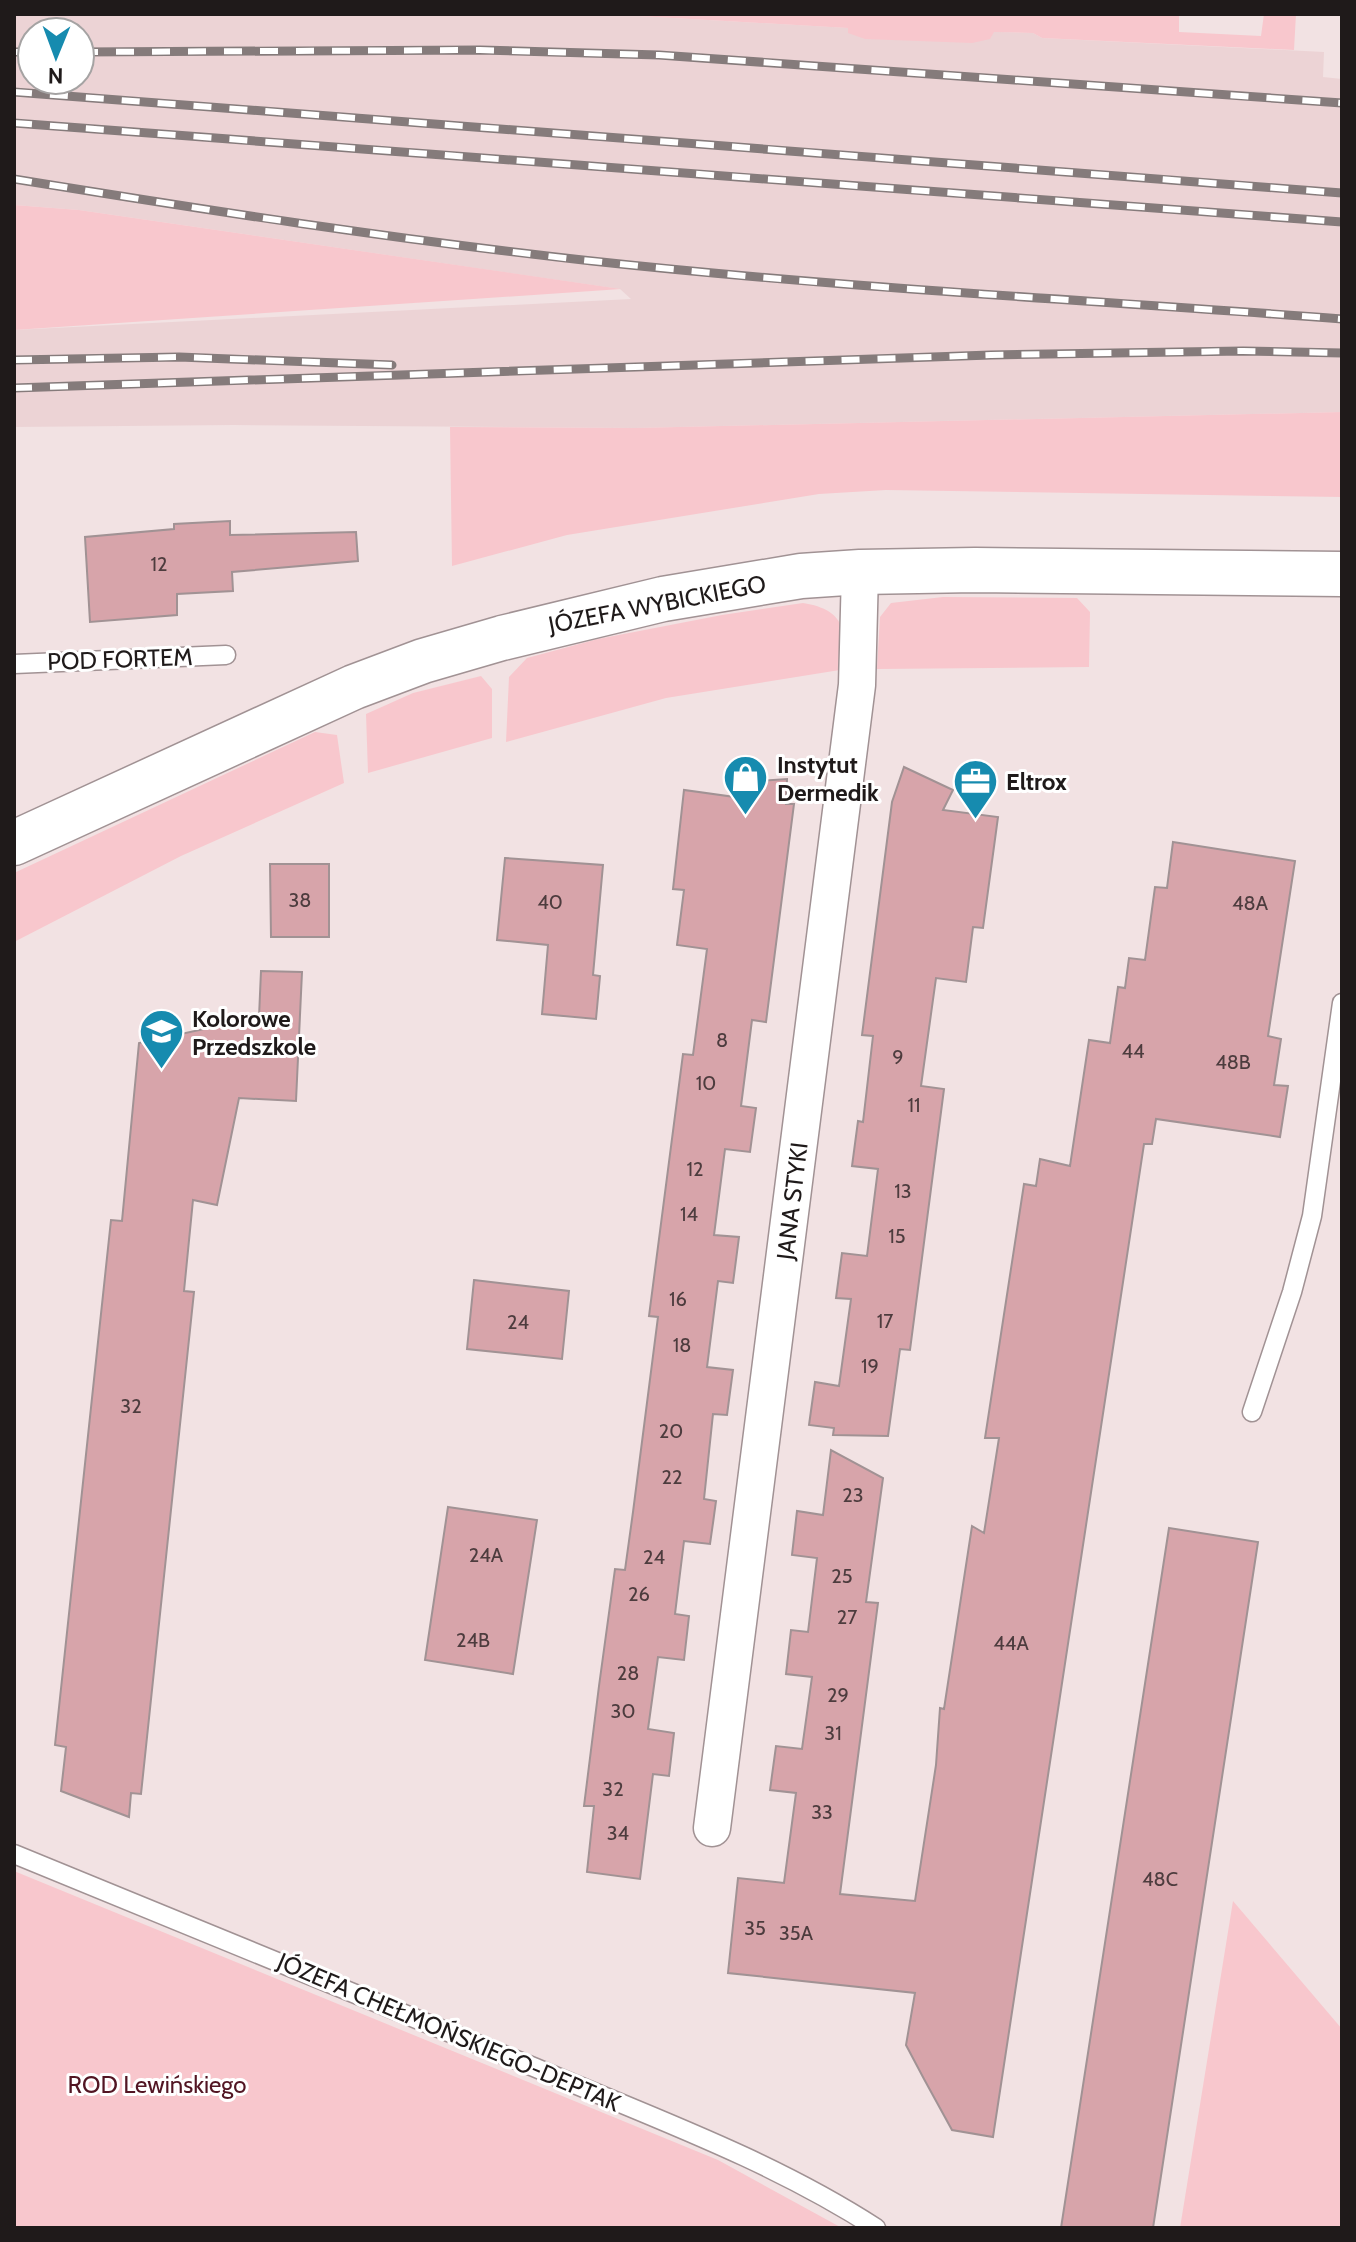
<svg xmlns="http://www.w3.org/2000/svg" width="1356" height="2242" font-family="Cabin,sans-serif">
  <rect width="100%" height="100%" fill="#f2e2e3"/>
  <path fill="#ecd3d5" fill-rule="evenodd" d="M 14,14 L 604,14 L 849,28 L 1033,33 L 1042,38 L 1324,52 L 1323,77 L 1342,79 L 1342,412 L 635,428 L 234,425 L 14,427 L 14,330 L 631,299 L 620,289 L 79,210 L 14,205 ZM 32,32 L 80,32 L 80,80 L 32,80 Z"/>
  <path fill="#f8c7cd" d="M 604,14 L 1179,14 L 1179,32 L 1261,36 L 1264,14 L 1296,14 L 1294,50 L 1042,38 L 1033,33 L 994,32 L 990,39 L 972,43 L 865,39 L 848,33 L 848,28 Z
    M 14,205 L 79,210 L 621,289 L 14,330 Z
    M 1342,412 L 1342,497 L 886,490 L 819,494 L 567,535 L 452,566 L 450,427 L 635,428 Z
    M 943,597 L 1077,598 L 1090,612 L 1089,667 L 877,669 L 880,617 L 891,603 Z
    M 803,603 C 847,610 845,632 846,669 L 666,698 L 506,742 L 509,677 L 527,658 L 598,639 L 722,615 Z
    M 481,676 L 492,689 L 492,738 L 368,773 L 366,714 L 413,693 Z
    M 315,732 L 337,735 L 344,783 L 181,856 L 14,942 L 14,873 Z
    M 14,1871 L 718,2160 L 842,2228 L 14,2228 Z
    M 1233,1901 L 1342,2029 L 1342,2228 L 1180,2228 Z"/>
  <path fill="#d7a4aa" stroke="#a19294" stroke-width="2" d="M 230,521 L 230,535 L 356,532 L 358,561 L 232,572 L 233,591 L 177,594 L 177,615 L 90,622 L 85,537 L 174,529 L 174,524 Z
    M 904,767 L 953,790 L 943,810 L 998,817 L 983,928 L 973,927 L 966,982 L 936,978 L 921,1086 L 944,1089 L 910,1350 L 900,1349 L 888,1436 L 833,1435 L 834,1428 L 809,1425 L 815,1382 L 839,1386 L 851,1299 L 836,1298 L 842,1253 L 867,1256 L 878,1169 L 852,1166 L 858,1121 L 863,1122 L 873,1036 L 862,1035 L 892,802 Z
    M 787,779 L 786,804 L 794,804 L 766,1022 L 752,1020 L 741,1106 L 756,1108 L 750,1152 L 725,1149 L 714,1235 L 739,1237 L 733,1283 L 718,1281 L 707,1367 L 733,1370 L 727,1415 L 713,1414 L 704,1499 L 716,1501 L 713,1523 L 710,1544 L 684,1541 L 675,1614 L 689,1616 L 684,1660 L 658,1657 L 648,1729 L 674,1733 L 669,1776 L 653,1774 L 640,1879 L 587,1872 L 594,1806 L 584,1806 L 599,1686 L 615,1569 L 625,1570 L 633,1512 L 658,1317 L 649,1316 L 683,1054 L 693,1055 L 707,949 L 677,945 L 684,890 L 673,889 L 684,790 L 735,797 L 733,783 Z
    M 1173,842 L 1295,861 L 1268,1036 L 1281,1039 L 1274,1085 L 1288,1086 L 1280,1137 L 1156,1119 L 1152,1144 L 1144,1144 L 993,2137 L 952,2130 L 924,2079 L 906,2045 L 915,1993 L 728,1973 L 738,1878 L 784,1883 L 796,1793 L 770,1790 L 776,1746 L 802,1749 L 812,1677 L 786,1674 L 791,1630 L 808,1632 L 817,1558 L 792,1555 L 797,1511 L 823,1515 L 831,1450 L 883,1478 L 866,1602 L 878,1603 L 840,1894 L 915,1901 L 936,1765 L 940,1708 L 944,1709 L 972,1526 L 984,1533 L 999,1438 L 985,1438 L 1024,1184 L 1036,1186 L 1040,1159 L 1070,1166 L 1089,1040 L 1110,1043 L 1118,987 L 1125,988 L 1129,958 L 1145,960 L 1155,887 L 1167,888 Z
    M 505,858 L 603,865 L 593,975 L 600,976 L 596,1019 L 542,1014 L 548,945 L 497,940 Z
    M 270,864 L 329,864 L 329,937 L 271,937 Z
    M 261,971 L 302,972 L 296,1101 L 239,1098 L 217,1205 L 193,1200 L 184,1291 L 194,1292 L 141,1794 L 131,1793 L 129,1817 L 61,1791 L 66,1747 L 55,1745 L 111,1220 L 122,1221 L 139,1043 L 259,1017 Z
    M 474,1280 L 569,1291 L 562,1359 L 467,1349 Z
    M 448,1507 L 537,1520 L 513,1674 L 425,1660 Z
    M 1169,1528 L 1258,1542 L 1153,2228 L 1061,2228 Z"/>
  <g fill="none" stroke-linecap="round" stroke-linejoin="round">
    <defs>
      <path id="lane" d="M 14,664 L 226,655
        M 1252,1412 L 1292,1292 L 1312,1216 L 1342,1003
        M 14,1854 C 189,1924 363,1996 536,2068 C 651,2117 771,2160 876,2228"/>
      <path id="street" d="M 712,1828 L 857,685 L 860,572"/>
      <path id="secondary" d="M 14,843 L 354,687 L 423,661 L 502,638 L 663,599 L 801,576 L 860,572 L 975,570 L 1342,574"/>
    </defs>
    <use href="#lane" stroke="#a19294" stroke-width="21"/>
    <use href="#street" stroke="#a19294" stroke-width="39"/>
    <use href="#secondary" stroke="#a19294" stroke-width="47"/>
    <use href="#lane" stroke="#fff" stroke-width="18"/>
    <use href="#street" stroke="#fff" stroke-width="36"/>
    <use href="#secondary" stroke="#fff" stroke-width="44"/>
    <defs>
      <path id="rail" d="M 14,52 L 32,52
        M 80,52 L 480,50 L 659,55 L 1342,103
        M 14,92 L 1342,193
        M 14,123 L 1342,222
        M 14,179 C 206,210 399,240 592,261 C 841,288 1092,300 1342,319
        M 14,360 L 179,357 L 392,365
        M 14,388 L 991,355 L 1243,351 L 1342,353"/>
    </defs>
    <use href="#rail" stroke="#857b7b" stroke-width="9"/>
    <use href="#rail" stroke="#fff" stroke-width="6" stroke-dasharray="18" stroke-linecap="butt"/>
  </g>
  <defs>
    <symbol id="shop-pin" viewBox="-11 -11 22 30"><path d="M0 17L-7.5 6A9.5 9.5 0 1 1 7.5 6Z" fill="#168baf" stroke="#fff"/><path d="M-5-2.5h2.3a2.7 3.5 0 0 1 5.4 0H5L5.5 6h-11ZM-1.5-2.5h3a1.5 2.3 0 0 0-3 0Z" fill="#fff"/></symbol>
    <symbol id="office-pin" viewBox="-11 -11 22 30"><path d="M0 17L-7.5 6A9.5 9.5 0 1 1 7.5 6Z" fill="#168baf" stroke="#fff"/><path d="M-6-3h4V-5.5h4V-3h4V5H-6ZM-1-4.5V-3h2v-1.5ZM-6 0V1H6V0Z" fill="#fff"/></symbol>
    <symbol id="school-pin" viewBox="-11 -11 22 30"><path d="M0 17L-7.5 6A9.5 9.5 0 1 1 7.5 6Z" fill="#168baf" stroke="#fff"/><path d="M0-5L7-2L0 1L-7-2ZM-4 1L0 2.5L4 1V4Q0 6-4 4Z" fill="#fff"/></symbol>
  </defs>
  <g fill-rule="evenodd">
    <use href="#shop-pin" x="720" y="752" width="51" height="69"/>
    <use href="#office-pin" x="950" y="756" width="51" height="69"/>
    <use href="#school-pin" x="136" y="1006" width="51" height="69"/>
  </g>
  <g text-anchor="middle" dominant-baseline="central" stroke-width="6" stroke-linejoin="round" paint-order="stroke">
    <g font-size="20" fill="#4d3c3e">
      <text x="159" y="564">12</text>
      <text x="300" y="900">38</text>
      <text x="550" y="902">40</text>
      <text x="1250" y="903">48A</text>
      <text x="722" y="1040">8</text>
      <text x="1133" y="1051">44</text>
      <text x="898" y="1057">9</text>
      <text x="1233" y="1062">48B</text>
      <text x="706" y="1083">10</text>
      <text x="914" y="1105">11</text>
      <text x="695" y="1169">12</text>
      <text x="903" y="1191">13</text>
      <text x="689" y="1214">14</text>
      <text x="897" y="1236">15</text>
      <text x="678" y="1299">16</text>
      <text x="885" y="1321">17</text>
      <text x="518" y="1322">24</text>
      <text x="682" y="1345">18</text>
      <text x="870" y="1366">19</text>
      <text x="131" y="1406">32</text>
      <text x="671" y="1431">20</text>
      <text x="672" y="1477">22</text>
      <text x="853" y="1495">23</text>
      <text x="486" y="1555">24A</text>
      <text x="654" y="1557">24</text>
      <text x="842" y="1576">25</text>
      <text x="639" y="1594">26</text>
      <text x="847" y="1617">27</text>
      <text x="473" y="1640">24B</text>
      <text x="1011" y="1643">44A</text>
      <text x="628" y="1673">28</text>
      <text x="838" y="1695">29</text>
      <text x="623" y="1711">30</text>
      <text x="833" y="1733">31</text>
      <text x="613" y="1789">32</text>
      <text x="822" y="1812">33</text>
      <text x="618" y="1833">34</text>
      <text x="1160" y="1879">48C</text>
      <text x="755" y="1928">35</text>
      <text x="796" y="1933">35A</text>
    </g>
    <g font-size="24" fill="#1f1a1a" stroke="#fff">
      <text transform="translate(657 604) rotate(-11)">JÓZEFA WYBICKIEGO</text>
      <text transform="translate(120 659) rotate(-2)">POD FORTEM</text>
      <text transform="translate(792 1201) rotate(-83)">JANA STYKI</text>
      <text transform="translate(449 2032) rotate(23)">JÓZEFA CHEŁMOŃSKIEGO-DEPTAK</text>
    </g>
    <g font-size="24" font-weight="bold" fill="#1f1a1a" stroke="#fff" text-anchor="start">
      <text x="777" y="764">Instytut<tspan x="777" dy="28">Dermedik</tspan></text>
      <text x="1006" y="781">Eltrox</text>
      <text x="192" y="1018">Kolorowe<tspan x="192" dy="28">Przedszkole</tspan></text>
    </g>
    <g font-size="24" fill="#521523" stroke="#fff">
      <text x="157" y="2084">ROD Lewińskiego</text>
    </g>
  </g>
  <rect width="1356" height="2242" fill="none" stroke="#1f1a1a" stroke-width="32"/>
  <g transform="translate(56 56) rotate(181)"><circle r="38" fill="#ffffff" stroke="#a5a3a3" stroke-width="2"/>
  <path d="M0-6L14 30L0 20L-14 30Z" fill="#168baf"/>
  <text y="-12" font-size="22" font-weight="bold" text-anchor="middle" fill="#1f1a1a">N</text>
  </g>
</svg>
